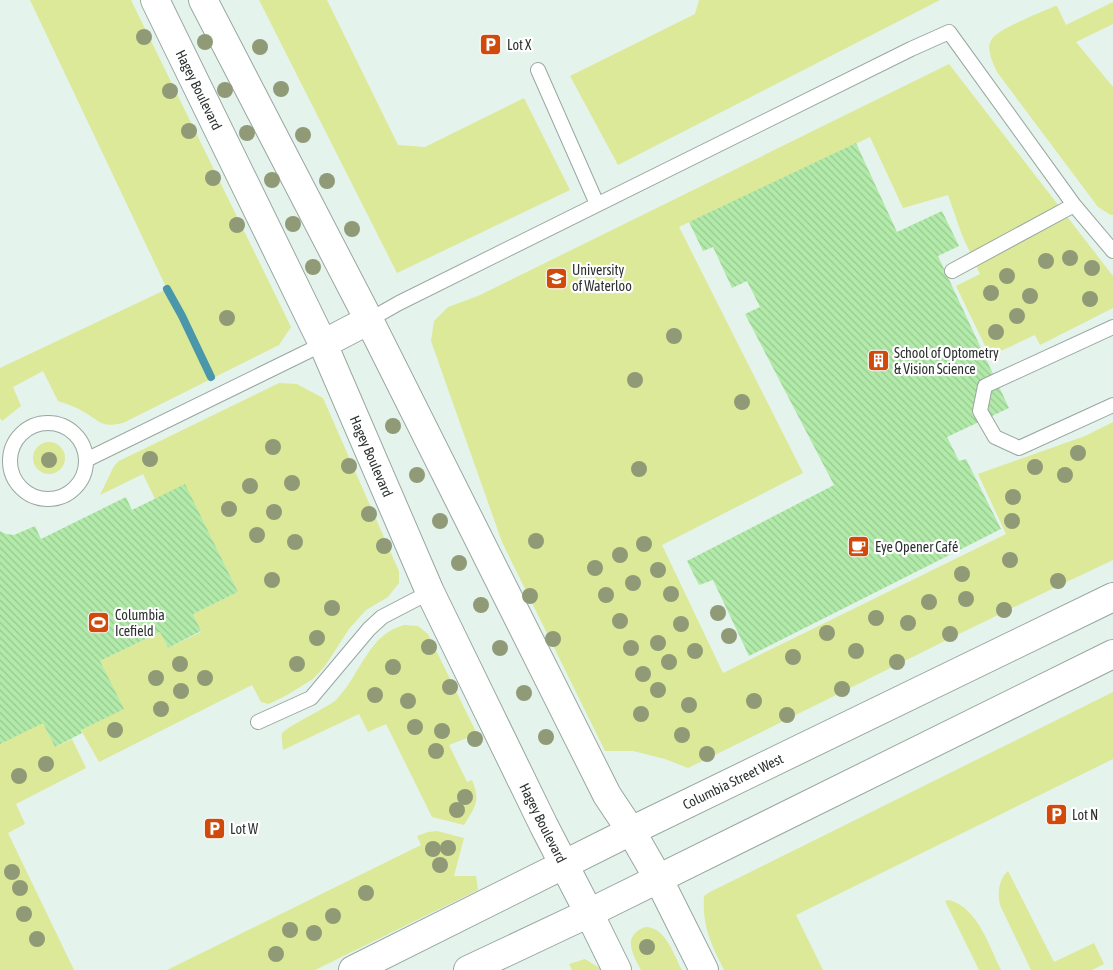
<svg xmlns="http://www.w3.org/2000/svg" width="1113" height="970" font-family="'Asap Condensed',sans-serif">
  <defs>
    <pattern id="building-back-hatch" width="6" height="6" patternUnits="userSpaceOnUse" patternTransform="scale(1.25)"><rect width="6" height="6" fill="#b1eaa9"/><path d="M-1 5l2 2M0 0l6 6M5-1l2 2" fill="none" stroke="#99c992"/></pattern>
  </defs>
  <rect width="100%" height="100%" fill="#e5f3ed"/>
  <path fill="#dbe998" d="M 30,0 L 131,0 L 291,327 L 279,345 L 123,423 C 100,428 102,422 84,412 C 76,407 67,404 58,401 L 43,371 L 13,387 L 21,406 L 2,421 L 0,418 L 0,368 L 167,289 Z
    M 259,0 L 327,0 L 398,145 L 425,147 L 524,98 L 570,190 L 397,273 Z
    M 699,0 L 940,0 L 618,165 L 570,76 L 695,14 Z
    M 1113,2 L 1113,24 L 1076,42 L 1113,87 L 1113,215 L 1111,215 L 1098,207 L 997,72 C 993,63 985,48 992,39 C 998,29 1042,12 1055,6 L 1057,6 L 1066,25 Z
    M 949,64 L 1113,276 L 1113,308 L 1040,345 L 1035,335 L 990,356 L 956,286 L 980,274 L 962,235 L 948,195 L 903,208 L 870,137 L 679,227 L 803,473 L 662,545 L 723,673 L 1006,534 L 978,474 L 1085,436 L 1113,422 L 1113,560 C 970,627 830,699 688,768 L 665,759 L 633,751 L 605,751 L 502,542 L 431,341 L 434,321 L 448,307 L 478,296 Z
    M 279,383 L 297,384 L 323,398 L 394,560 L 399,571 L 399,583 L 388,597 L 366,610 L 349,629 L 325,666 L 313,679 L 287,695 L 269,704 L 261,702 L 252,685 L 99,762 L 81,730 L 123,709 L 100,661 L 160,632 L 168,648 L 201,632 L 193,614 L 238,592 L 185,485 L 155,499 L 143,474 L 100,495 L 114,466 L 119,461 Z
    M33 458a16 16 0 1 1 32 0a16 16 0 1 1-32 0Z
    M 404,625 L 418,626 L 428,634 L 477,734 L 449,745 L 467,782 L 472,780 C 481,802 475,806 464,825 L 432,817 L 386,724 L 368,732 L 359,714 L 283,750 C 283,745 281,739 282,734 C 283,728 327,708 336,700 C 356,680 366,645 390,631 C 394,628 400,627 404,625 Z
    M 0,634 L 55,747 L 72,739 L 86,768 L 16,804 L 25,824 L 8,833 L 74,970 L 0,970 Z
    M 1113,692 L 1113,759 L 796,915 L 823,970 L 724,970 C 711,944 702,926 704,896 L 710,892 Z
    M 437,831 L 464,838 L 454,876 L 476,876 L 478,890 L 315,970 L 167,970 L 421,845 L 417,836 L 428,832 Z
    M 1008,871 L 1054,962 L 1094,943 L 1104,964 L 1092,970 L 1031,970 L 1000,905 C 997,893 999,879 1008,871 Z
    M 949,900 C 978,908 989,946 1001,970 L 979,970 L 945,901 Z
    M 645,927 C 666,927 673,954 682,970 L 641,970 C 632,953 622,936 645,927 Z
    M 585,959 L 603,970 L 572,970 L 569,964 Z"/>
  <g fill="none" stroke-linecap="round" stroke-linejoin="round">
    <path stroke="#4a96aa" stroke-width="8" d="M 167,289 L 182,316 L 211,377"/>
  </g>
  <path fill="url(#building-back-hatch)" d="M 856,143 L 897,232 L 942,211 L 959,246 L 938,256 L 1009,408 L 947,437 L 959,461 L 966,459 L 1001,529 L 749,656 L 713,580 L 699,585 L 687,561 L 834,485 L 745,314 L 760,307 L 747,281 L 732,288 L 713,247 L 703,251 L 689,222 Z
    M 185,484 L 238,592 L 193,614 L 201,631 L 168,648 L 160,632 L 100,661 L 124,709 L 81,730 L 82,733 L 55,747 L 43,723 L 0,744 L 0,531 L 6,534 L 14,535 L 35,526 L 41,539 L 126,497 L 132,510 Z"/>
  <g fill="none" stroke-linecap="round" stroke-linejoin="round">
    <defs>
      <path id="lane" d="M 538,70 L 597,204
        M 952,271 L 1074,205
        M 369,320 L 399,303 L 911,49 L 949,32 L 1074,205 L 1113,251
        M 1113,327 L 985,386 L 980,411 L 995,437 L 1019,448 L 1113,405
        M10 461a38 38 0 1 1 76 0a38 38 0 1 1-76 0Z
        M 86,460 L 323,344
        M 258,722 L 311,698 L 369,629 L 382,617 L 430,592"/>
      <path id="street" d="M 658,878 L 704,970
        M 589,913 L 617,970"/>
      <g id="secondary">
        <path id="s1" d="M 155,0 L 323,344 L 430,592 L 544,826 L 589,913"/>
        <path d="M 203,0 L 369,320 L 607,795 L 631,831 L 658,878"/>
        <path d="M 323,344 L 369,320"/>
        <path id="s2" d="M 353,970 L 631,831 L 1113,597"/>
        <path d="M 468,970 L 589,913 L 1113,654"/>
      </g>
    </defs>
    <use href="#lane" stroke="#99a7a1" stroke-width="16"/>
    <use href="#street" stroke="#99a7a1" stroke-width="30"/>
    <use href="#secondary" stroke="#99a7a1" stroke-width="30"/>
    <use href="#lane" stroke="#fff" stroke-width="14"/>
    <use href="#street" stroke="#fff" stroke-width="28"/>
    <use href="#secondary" stroke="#fff" stroke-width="28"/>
  </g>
  <g fill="#909a77">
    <circle cx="144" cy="37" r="8"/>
    <circle cx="205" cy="42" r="8"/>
    <circle cx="260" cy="47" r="8"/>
    <circle cx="281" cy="89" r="8"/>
    <circle cx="225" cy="90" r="8"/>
    <circle cx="170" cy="91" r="8"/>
    <circle cx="189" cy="131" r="8"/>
    <circle cx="247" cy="133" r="8"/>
    <circle cx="303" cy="135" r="8"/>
    <circle cx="213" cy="178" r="8"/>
    <circle cx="272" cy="180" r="8"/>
    <circle cx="327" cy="181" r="8"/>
    <circle cx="293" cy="224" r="8"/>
    <circle cx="237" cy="225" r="8"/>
    <circle cx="352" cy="229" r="8"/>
    <circle cx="1070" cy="258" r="8"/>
    <circle cx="1046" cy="261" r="8"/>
    <circle cx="313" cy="267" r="8"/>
    <circle cx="1092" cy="268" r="8"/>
    <circle cx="1007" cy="276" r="8"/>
    <circle cx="991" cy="293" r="8"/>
    <circle cx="1030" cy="296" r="8"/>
    <circle cx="1090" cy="299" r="8"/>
    <circle cx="1017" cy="316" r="8"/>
    <circle cx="227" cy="318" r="8"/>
    <circle cx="996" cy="332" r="8"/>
    <circle cx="674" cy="336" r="8"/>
    <circle cx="635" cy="380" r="8"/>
    <circle cx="742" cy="402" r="8"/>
    <circle cx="393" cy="426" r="8"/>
    <circle cx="273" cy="447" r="8"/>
    <circle cx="1078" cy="453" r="8"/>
    <circle cx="150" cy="459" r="8"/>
    <circle cx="49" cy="460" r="8"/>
    <circle cx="349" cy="466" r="8"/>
    <circle cx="1035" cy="467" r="8"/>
    <circle cx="639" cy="469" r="8"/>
    <circle cx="417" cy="475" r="8"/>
    <circle cx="1065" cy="475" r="8"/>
    <circle cx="292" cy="483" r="8"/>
    <circle cx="250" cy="486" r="8"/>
    <circle cx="1013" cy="497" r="8"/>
    <circle cx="229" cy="509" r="8"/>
    <circle cx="274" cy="512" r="8"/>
    <circle cx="369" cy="514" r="8"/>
    <circle cx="440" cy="521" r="8"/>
    <circle cx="1012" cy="521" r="8"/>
    <circle cx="257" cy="535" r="8"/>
    <circle cx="536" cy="541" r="8"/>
    <circle cx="295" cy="542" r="8"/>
    <circle cx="644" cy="544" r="8"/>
    <circle cx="384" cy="546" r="8"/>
    <circle cx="620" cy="555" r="8"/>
    <circle cx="1010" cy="560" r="8"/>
    <circle cx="459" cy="563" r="8"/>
    <circle cx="595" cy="568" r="8"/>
    <circle cx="658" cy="570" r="8"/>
    <circle cx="962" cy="574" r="8"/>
    <circle cx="272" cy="580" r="8"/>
    <circle cx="1058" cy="581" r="8"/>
    <circle cx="633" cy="583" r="8"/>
    <circle cx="671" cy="594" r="8"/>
    <circle cx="606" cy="595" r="8"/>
    <circle cx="530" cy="596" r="8"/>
    <circle cx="966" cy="599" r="8"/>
    <circle cx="929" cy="602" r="8"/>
    <circle cx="481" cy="605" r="8"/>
    <circle cx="332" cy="608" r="8"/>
    <circle cx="1004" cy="610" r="8"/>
    <circle cx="718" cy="613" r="8"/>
    <circle cx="876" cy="618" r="8"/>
    <circle cx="620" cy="621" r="8"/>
    <circle cx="908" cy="623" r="8"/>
    <circle cx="681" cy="624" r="8"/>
    <circle cx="827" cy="633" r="8"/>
    <circle cx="950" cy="634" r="8"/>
    <circle cx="729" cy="636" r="8"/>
    <circle cx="317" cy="638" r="8"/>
    <circle cx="553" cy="639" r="8"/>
    <circle cx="658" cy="643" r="8"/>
    <circle cx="429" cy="647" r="8"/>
    <circle cx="500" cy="648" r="8"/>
    <circle cx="631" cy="648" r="8"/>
    <circle cx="695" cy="651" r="8"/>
    <circle cx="856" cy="651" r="8"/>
    <circle cx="793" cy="657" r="8"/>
    <circle cx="669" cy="662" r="8"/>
    <circle cx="897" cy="662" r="8"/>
    <circle cx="180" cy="664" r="8"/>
    <circle cx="297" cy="664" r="8"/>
    <circle cx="393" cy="667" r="8"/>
    <circle cx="643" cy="674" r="8"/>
    <circle cx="156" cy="678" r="8"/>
    <circle cx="205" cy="678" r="8"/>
    <circle cx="450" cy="687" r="8"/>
    <circle cx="842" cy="689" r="8"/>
    <circle cx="658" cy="690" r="8"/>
    <circle cx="181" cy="691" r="8"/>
    <circle cx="524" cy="693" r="8"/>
    <circle cx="375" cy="695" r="8"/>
    <circle cx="408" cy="701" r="8"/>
    <circle cx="754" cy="701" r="8"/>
    <circle cx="689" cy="705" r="8"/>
    <circle cx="161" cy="709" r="8"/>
    <circle cx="641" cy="714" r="8"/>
    <circle cx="787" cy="715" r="8"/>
    <circle cx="415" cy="727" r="8"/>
    <circle cx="115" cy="730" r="8"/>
    <circle cx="442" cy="731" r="8"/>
    <circle cx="682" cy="735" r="8"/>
    <circle cx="546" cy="737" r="8"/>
    <circle cx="475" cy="739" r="8"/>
    <circle cx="436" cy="751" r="8"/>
    <circle cx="707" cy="754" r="8"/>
    <circle cx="46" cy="764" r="8"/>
    <circle cx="19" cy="776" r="8"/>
    <circle cx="465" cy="797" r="8"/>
    <circle cx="457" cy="810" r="8"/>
    <circle cx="448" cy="848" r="8"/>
    <circle cx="433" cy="849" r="8"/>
    <circle cx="440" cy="865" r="8"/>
    <circle cx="12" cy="872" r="8"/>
    <circle cx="20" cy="888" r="8"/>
    <circle cx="366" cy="893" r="8"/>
    <circle cx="24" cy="914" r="8"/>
    <circle cx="333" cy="916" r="8"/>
    <circle cx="290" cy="930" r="8"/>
    <circle cx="314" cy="933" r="8"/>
    <circle cx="37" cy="939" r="8"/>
    <circle cx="647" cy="947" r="8"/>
    <circle cx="276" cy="954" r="8"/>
  </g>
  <defs>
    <symbol id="parking-square" viewBox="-11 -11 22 22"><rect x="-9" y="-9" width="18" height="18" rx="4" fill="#d04a0b" stroke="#fff"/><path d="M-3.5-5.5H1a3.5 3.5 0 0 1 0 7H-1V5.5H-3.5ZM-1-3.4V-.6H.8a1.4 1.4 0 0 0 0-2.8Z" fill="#fff"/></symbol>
    <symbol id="university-square" viewBox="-11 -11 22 22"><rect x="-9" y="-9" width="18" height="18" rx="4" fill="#d04a0b" stroke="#fff"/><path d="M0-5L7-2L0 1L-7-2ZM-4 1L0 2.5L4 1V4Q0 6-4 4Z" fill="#fff"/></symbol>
    <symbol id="building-square" viewBox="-11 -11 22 22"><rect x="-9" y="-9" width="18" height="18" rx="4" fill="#d04a0b" stroke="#fff"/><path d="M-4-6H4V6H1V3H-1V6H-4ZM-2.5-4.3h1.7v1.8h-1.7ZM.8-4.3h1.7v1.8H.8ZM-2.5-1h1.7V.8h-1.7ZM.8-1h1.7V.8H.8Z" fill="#fff"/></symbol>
    <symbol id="cafe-square" viewBox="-11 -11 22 22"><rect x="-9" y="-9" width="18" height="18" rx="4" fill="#d04a0b" stroke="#fff"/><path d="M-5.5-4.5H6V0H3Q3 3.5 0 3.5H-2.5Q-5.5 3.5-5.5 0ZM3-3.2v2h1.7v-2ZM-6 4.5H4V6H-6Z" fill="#fff"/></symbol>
    <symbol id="stadium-square" viewBox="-11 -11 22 22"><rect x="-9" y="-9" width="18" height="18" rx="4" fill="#d04a0b" stroke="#fff"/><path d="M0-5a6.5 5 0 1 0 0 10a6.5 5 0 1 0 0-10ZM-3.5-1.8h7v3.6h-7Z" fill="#fff"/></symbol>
  </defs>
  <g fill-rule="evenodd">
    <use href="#parking-square" x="478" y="32" width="25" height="25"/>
    <use href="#university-square" x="544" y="266" width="25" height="25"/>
    <use href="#building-square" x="866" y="348" width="25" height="25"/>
    <use href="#cafe-square" x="846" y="534" width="25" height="25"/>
    <use href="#stadium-square" x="86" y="610" width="25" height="25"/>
    <use href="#parking-square" x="1044" y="802" width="25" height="25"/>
    <use href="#parking-square" x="202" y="816" width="25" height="25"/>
  </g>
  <g text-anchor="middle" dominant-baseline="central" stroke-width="4.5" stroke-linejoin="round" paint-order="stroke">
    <g font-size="14" fill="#2d3230" stroke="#fff" text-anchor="start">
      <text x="507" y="45">Lot X</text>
      <text x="572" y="270">University<tspan x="572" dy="16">of Waterloo</tspan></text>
      <text x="894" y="353">School of Optometry<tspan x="894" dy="16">&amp; Vision Science</tspan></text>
      <text x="875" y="547">Eye Opener Café</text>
      <text x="115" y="615">Columbia<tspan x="115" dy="16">Icefield</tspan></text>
      <text x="1072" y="815">Lot N</text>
      <text x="230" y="829">Lot W</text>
    </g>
    <g font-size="14" fill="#2d3230" stroke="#fff">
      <text stroke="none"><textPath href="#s1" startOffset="100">Hagey Boulevard</textPath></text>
      <text stroke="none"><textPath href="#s1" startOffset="505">Hagey Boulevard</textPath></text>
      <text stroke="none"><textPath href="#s2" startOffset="424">Columbia Street West</textPath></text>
      <text stroke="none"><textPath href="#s1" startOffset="910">Hagey Boulevard</textPath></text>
    </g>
  </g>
</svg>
